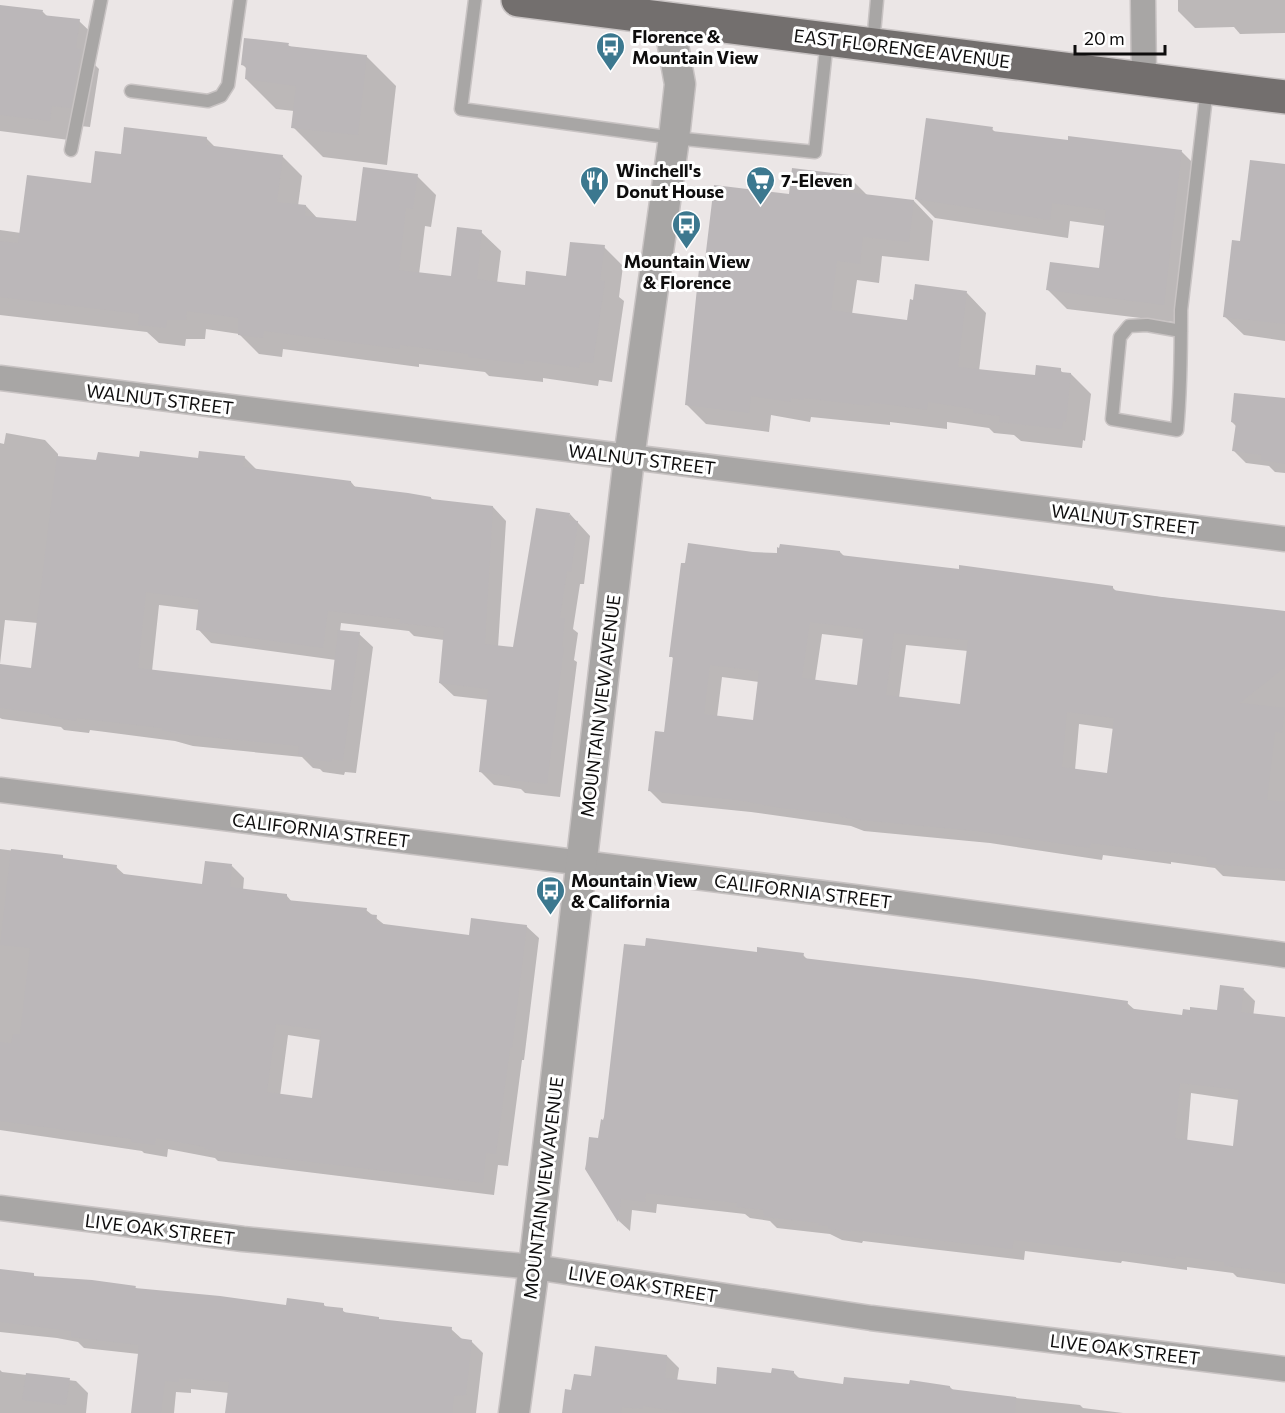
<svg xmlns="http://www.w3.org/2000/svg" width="1285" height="1413" font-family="Commissioner,sans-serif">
  <rect width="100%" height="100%" fill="#ebe6e6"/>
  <path fill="#0003" fill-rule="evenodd" d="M 1178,0 L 1285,0 L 1285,33 L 1240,34 L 1234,27 L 1195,28 L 1178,11 Z
    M 0,6 L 43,12 L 48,17 L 79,21 L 99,40 L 95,65 L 99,69 L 90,127 L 71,125 L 69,140 L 0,131 Z
    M 288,45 L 291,47 L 366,56 L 396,86 L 387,165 L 323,157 L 293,127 L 294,111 L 276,109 L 246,79 L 247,69 L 243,65 Z
    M 992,129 L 996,133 L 1069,142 L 1182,152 L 1201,171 L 1182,323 L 1067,309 L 1048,290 L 1101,270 L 1106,226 L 1070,221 L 1068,238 L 935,218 L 916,199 Z
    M 206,138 L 216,148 L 283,157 L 302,176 L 298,206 L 306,206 L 318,219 L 357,223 L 417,176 L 436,195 L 431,227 L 425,226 L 419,274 L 453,278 L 481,232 L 501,251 L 497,283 L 526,286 L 567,277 L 604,247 L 623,266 L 619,297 L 624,301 L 612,382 L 599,380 L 598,386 L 543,378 L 543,382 L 489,376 L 485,372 L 419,364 L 419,367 L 283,349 L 282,357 L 259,354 L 239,334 L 206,329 L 205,339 L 186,339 L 185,346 L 159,343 L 147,332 L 0,315 L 0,230 L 21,233 L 92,184 L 122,156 Z
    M 1285,166 L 1285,341 L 1244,335 L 1224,316 L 1241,242 Z
    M 848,176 L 868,196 L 914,201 L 933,221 L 929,261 L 882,256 L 879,283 L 857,280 L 852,314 L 908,322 L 967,293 L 986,313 L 979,371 L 1037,377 L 1060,370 L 1064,374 L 1071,374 L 1091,394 L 1085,441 L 1083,440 L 1082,448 L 1021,441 L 1014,435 L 994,433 L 989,428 L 947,422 L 947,429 L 890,422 L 890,425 L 811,417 L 810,422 L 771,415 L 769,432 L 706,424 L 686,404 L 706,261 L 791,195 Z
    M 1285,400 L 1285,473 L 1275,472 L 1269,466 L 1246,463 L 1234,451 L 1237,427 L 1232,422 Z
    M 6,433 L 45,440 L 58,454 L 58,458 L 98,462 L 140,458 L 199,460 L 244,457 L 257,470 L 351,482 L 356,488 L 431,498 L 433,500 L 493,507 L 506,521 L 498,647 L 514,649 L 570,514 L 590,536 L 584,584 L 580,584 L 573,629 L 578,633 L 574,660 L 577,662 L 560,797 L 525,793 L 521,789 L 494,785 L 481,772 L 489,700 L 454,696 L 440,683 L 444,640 L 414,636 L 409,631 L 341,623 L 340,631 L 359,634 L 373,647 L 356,773 L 345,772 L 344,775 L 323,772 L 320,769 L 313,768 L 302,757 L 193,746 L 175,741 L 90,730 L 89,733 L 64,730 L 61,727 L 2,719 L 0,718 L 0,665 L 32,669 L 38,623 L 5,620 L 0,664 L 0,443 L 4,444 ZM 159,605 L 200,610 L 198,629 L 211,643 L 336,660 L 332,692 L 152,671 Z
    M 840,552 L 845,557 L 1112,587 L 1117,592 L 1285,612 L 1285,881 L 1223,876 L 1215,868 L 1171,862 L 1171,864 L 1103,855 L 1102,860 L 990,843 L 864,831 L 851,826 L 751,812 L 662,803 L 650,791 L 665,734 L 674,659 L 671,656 L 752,554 ZM 822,634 L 864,639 L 858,687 L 815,681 ZM 906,645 L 968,651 L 961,706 L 899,698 ZM 722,677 L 759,682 L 754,722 L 717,717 ZM 1079,724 L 1114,729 L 1108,775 L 1075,770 Z
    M 0,849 L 62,857 L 66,860 L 116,867 L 126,876 L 203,886 L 232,866 L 244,878 L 243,890 L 287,896 L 292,902 L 366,910 L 386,926 L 471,937 L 526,926 L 539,938 L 524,1060 L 522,1060 L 508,1166 L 498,1165 L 494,1195 L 218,1161 L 215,1158 L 168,1149 L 167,1157 L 144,1153 L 142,1151 L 0,1130 ZM 288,1035 L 321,1040 L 313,1100 L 280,1096 Z
    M 758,953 L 803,955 L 808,960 L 1127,1003 L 1135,1010 L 1184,1016 L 1218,1012 L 1244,990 L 1255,1001 L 1253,1017 L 1285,1020 L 1285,1284 L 1237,1277 L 1233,1273 L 1187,1267 L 1187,1270 L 1122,1261 L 1121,1263 L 1025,1251 L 1024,1260 L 863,1241 L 862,1243 L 842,1240 L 830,1234 L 777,1228 L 770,1221 L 750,1218 L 745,1214 L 657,1204 L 656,1213 L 632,1210 L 630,1231 L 619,1221 L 587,1169 L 600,1140 ZM 1191,1093 L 1239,1100 L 1234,1148 L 1187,1142 Z
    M 0,1271 L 33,1275 L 36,1277 L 135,1287 L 138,1290 L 287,1307 L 324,1305 L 327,1308 L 342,1310 L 347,1314 L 381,1321 L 451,1329 L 463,1340 L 471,1341 L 483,1353 L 476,1413 L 226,1413 L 229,1393 L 191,1389 L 191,1393 L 176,1392 L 174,1413 L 133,1413 L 139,1354 L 84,1348 L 78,1342 L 57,1338 L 0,1332 Z
    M 667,1356 L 679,1368 L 677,1381 L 717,1386 L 794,1373 L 800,1379 L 844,1386 L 950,1387 L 954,1391 L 1080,1405 L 1083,1408 L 1123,1413 L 563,1413 L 573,1391 L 592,1378 Z
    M 0,1370 L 2,1372 L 76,1381 L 88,1393 L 86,1413 L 0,1413 Z"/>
  <path fill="#bbb7b9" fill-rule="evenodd" d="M 0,5 L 43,10 L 42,15 L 80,19 L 76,48 L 81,49 L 71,108 L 52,106 L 50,121 L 0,115 Z
    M 244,38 L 289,43 L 288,46 L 367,55 L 358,135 L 291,128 L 296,86 L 245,79 L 246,66 L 241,65 Z
    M 926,118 L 993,127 L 992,131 L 1068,140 L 1068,136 L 1182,150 L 1164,305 L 1046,290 L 1050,262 L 1099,268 L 1106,210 L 1052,203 L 1050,220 L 915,199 Z
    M 124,127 L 207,137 L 206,145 L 283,155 L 277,202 L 306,205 L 305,216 L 356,221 L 363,167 L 418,174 L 413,209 L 406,208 L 399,270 L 451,276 L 457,227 L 482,230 L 477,279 L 525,285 L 526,271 L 566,276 L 570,242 L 605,245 L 600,280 L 605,281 L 593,363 L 580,362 L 579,368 L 524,360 L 524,364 L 468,357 L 468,354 L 400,345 L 400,349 L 264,331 L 263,338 L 238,335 L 238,318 L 187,311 L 186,320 L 167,320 L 166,328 L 138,325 L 139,314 L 0,297 L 0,241 L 18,243 L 27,175 L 91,183 L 95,151 L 121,154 Z
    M 1250,160 L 1285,164 L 1285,324 L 1223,317 L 1232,240 L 1240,241 Z
    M 792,168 L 849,175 L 847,192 L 914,200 L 909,242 L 863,237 L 860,264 L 837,261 L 831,310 L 907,320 L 910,299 L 913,300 L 915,284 L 967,291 L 958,367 L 1035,375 L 1036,365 L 1061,368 L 1061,372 L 1071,373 L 1066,422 L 1063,421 L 1062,429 L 999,422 L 1000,416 L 973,413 L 973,409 L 928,402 L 927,410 L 870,402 L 870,406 L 804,398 L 804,400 L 791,398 L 791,402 L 751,396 L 749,413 L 685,405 L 700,259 L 705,260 L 714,185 L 789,194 Z
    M 1234,393 L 1285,398 L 1285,464 L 1261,460 L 1261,455 L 1232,451 L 1236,423 L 1231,422 Z
    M 140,451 L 198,458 L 199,451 L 245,456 L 243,467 L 351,481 L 351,486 L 408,493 L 431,497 L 431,499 L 493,506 L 485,644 L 513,647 L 536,508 L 570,513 L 569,520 L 578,521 L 571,572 L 567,571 L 560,618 L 565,618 L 562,647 L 564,647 L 547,784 L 510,780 L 510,776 L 479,772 L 488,689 L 439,683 L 444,628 L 399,623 L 400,619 L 328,611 L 323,648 L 196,630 L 199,601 L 197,599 L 146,592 L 138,668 L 331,690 L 338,630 L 360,632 L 343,761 L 332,759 L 331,762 L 308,759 L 308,757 L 298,755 L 299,746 L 179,734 L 162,730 L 162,728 L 77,718 L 76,721 L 49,717 L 49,715 L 0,708 L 0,664 L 31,668 L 57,456 L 96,460 L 98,452 L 139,457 Z
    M 688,543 L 753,552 L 777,553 L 777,547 L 779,548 L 780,544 L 840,551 L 840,555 L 959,569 L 959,565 L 1113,586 L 1113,590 L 1162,597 L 1285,611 L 1285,667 L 1240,703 L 1285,708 L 1282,733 L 1275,732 L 1267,800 L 1285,802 L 1285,869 L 1208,864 L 1206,857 L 1159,851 L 1158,852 L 1091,843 L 1090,848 L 976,831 L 850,819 L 839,816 L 839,814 L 780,808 L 738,800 L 648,791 L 655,731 L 664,732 L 673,657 L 669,657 L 681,563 L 685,563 ZM 810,622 L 864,629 L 857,685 L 802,678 ZM 894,633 L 968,640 L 960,704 L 886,695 ZM 710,665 L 759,671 L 753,720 L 704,714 ZM 1067,712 L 1114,718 L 1107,773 L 1062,767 Z
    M 11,849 L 63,855 L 63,858 L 117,865 L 116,873 L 202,884 L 205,861 L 232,864 L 230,887 L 287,894 L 287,900 L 367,908 L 366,914 L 377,915 L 376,923 L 469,935 L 471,918 L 527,925 L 512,1048 L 510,1048 L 496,1154 L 486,1153 L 483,1183 L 204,1149 L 205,1147 L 156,1138 L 155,1145 L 131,1142 L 131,1139 L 0,1121 L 0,1042 L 11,1043 L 13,1034 L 20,1034 L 30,948 L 0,945 ZM 276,1024 L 321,1030 L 312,1098 L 267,1092 Z
    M 646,938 L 757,952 L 757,947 L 804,953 L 803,958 L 976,979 L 1128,1001 L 1127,1008 L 1182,1015 L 1183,1009 L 1190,1010 L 1190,1007 L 1217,1010 L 1220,985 L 1244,988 L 1241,1012 L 1285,1017 L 1285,1273 L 1224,1266 L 1224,1262 L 1176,1256 L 1175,1259 L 1110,1250 L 1110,1252 L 1014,1240 L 1012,1249 L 851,1230 L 851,1232 L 828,1229 L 828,1226 L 818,1225 L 819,1223 L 764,1217 L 763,1210 L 736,1207 L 737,1203 L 646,1193 L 645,1202 L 621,1199 L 618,1222 L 585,1169 L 586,1164 L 589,1137 L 598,1138 L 601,1119 L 603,1120 L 604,1117 L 624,944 L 645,946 ZM 1180,1083 L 1239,1090 L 1233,1146 L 1175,1138 Z
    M 0,1269 L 34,1273 L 34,1276 L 92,1280 L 136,1286 L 135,1288 L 220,1296 L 286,1305 L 287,1298 L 324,1303 L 324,1306 L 343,1308 L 343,1312 L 379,1317 L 379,1319 L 452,1327 L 451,1337 L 472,1340 L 466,1395 L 454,1396 L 452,1413 L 225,1413 L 229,1382 L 179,1378 L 179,1382 L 165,1381 L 161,1413 L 131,1413 L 139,1345 L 71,1337 L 71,1331 L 0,1322 Z
    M 595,1346 L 667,1355 L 665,1378 L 716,1384 L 717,1367 L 771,1373 L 772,1368 L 794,1371 L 794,1377 L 843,1384 L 844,1377 L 909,1384 L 910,1380 L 950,1386 L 950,1389 L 1016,1397 L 1015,1413 L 685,1413 L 643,1406 L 643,1409 L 622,1407 L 621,1413 L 562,1413 L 565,1389 L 571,1390 L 574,1374 L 591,1376 Z
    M 26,1373 L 70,1378 L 66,1405 L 22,1400 Z"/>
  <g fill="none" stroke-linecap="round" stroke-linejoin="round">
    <defs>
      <path id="service" d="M 475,0 L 461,109 L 674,138 L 815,152 L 827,40
        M 873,44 L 877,0
        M 131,91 L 208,101 L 221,96 L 228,85 L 240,0
        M 71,150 L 101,0
        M 1181,331 L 1147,325 L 1129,326 L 1120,337 L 1112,419 L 1177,430 C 1181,390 1181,350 1181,310 L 1207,88"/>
      <path id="minor" d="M 1143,0 L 1144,79
        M 0,378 L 1285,539
        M 0,790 L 854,897 L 1285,955
        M 0,1208 L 243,1239 L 534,1267 L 871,1318 L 1285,1369"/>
      <path id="tertiary" d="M 514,1413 L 534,1267 L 629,458 L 674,138 L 680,84 L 668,18"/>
      <path id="primary" d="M 518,0 L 1285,97"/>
    </defs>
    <use href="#service" stroke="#c8c3c3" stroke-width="15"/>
    <use href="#minor" stroke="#c8c3c3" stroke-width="27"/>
    <use href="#tertiary" stroke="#c8c3c3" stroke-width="33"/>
    <use href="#primary" stroke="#c8c3c3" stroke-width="36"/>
    <use href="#service" stroke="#a8a6a5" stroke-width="12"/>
    <use href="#minor" stroke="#a8a6a5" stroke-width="24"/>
    <use href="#tertiary" stroke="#a8a6a5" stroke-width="30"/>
    <use href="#primary" stroke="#736f6e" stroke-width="33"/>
  </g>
  <defs>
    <symbol id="bus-pin" viewBox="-11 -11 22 30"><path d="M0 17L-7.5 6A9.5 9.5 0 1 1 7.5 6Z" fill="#3c788f" stroke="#fff"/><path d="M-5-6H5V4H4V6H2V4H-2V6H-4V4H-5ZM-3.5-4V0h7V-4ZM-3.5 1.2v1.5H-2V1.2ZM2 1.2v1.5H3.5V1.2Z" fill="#fff"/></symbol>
    <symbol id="restaurant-pin" viewBox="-11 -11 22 30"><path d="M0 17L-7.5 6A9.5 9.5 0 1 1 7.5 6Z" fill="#3c788f" stroke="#fff"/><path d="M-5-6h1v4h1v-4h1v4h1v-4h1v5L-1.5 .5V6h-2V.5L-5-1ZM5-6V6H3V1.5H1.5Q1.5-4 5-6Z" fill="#fff"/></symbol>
    <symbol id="supermarket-pin" viewBox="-11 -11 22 30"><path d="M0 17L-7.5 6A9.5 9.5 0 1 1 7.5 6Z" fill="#3c788f" stroke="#fff"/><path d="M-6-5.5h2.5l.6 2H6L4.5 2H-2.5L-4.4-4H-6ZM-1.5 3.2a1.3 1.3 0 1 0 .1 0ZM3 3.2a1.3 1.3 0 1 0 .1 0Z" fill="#fff"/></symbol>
  </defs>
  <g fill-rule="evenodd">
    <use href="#bus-pin" x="594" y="30" width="33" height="45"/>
    <use href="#restaurant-pin" x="578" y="164" width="33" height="45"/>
    <use href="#supermarket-pin" x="744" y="164" width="33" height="45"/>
    <use href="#bus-pin" x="670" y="208" width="33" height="45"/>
    <use href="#bus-pin" x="534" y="874" width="33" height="45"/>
  </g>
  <g text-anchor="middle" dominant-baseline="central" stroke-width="6" stroke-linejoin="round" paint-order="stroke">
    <g font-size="18" font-weight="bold" fill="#0e0d0d" stroke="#fff" text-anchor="start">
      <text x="632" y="36">Florence &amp;<tspan x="632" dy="21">Mountain View</tspan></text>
      <text x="616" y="170">Winchell's<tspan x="616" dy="21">Donut House</tspan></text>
      <text x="781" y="180">7-Eleven</text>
      <text x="687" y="261" text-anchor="middle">Mountain View<tspan x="687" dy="21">&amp; Florence</tspan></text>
      <text x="571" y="880">Mountain View<tspan x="571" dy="21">&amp; California</tspan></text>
    </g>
    <g font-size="18" fill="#0e0d0d" stroke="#fff">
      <text transform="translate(902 48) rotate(7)">EAST FLORENCE AVENUE</text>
      <text transform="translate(160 399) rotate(7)">WALNUT STREET</text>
      <text transform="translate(642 459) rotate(7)">WALNUT STREET</text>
      <text transform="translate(1125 519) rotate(7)">WALNUT STREET</text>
      <text transform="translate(600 706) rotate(-83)">MOUNTAIN VIEW AVENUE</text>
      <text transform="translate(321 830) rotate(7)">CALIFORNIA STREET</text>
      <text transform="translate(803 891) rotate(7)">CALIFORNIA STREET</text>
      <text transform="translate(543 1188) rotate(-83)">MOUNTAIN VIEW AVENUE</text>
      <text transform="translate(160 1229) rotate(7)">LIVE OAK STREET</text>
      <text transform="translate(643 1284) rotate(9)">LIVE OAK STREET</text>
      <text transform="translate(1125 1349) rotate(7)">LIVE OAK STREET</text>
    </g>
  </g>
  <path d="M1075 45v9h90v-9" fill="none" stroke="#0e0d0d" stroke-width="3"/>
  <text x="1084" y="45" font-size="18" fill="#0e0d0d" stroke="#ffffff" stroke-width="4.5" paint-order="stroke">20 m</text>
</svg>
